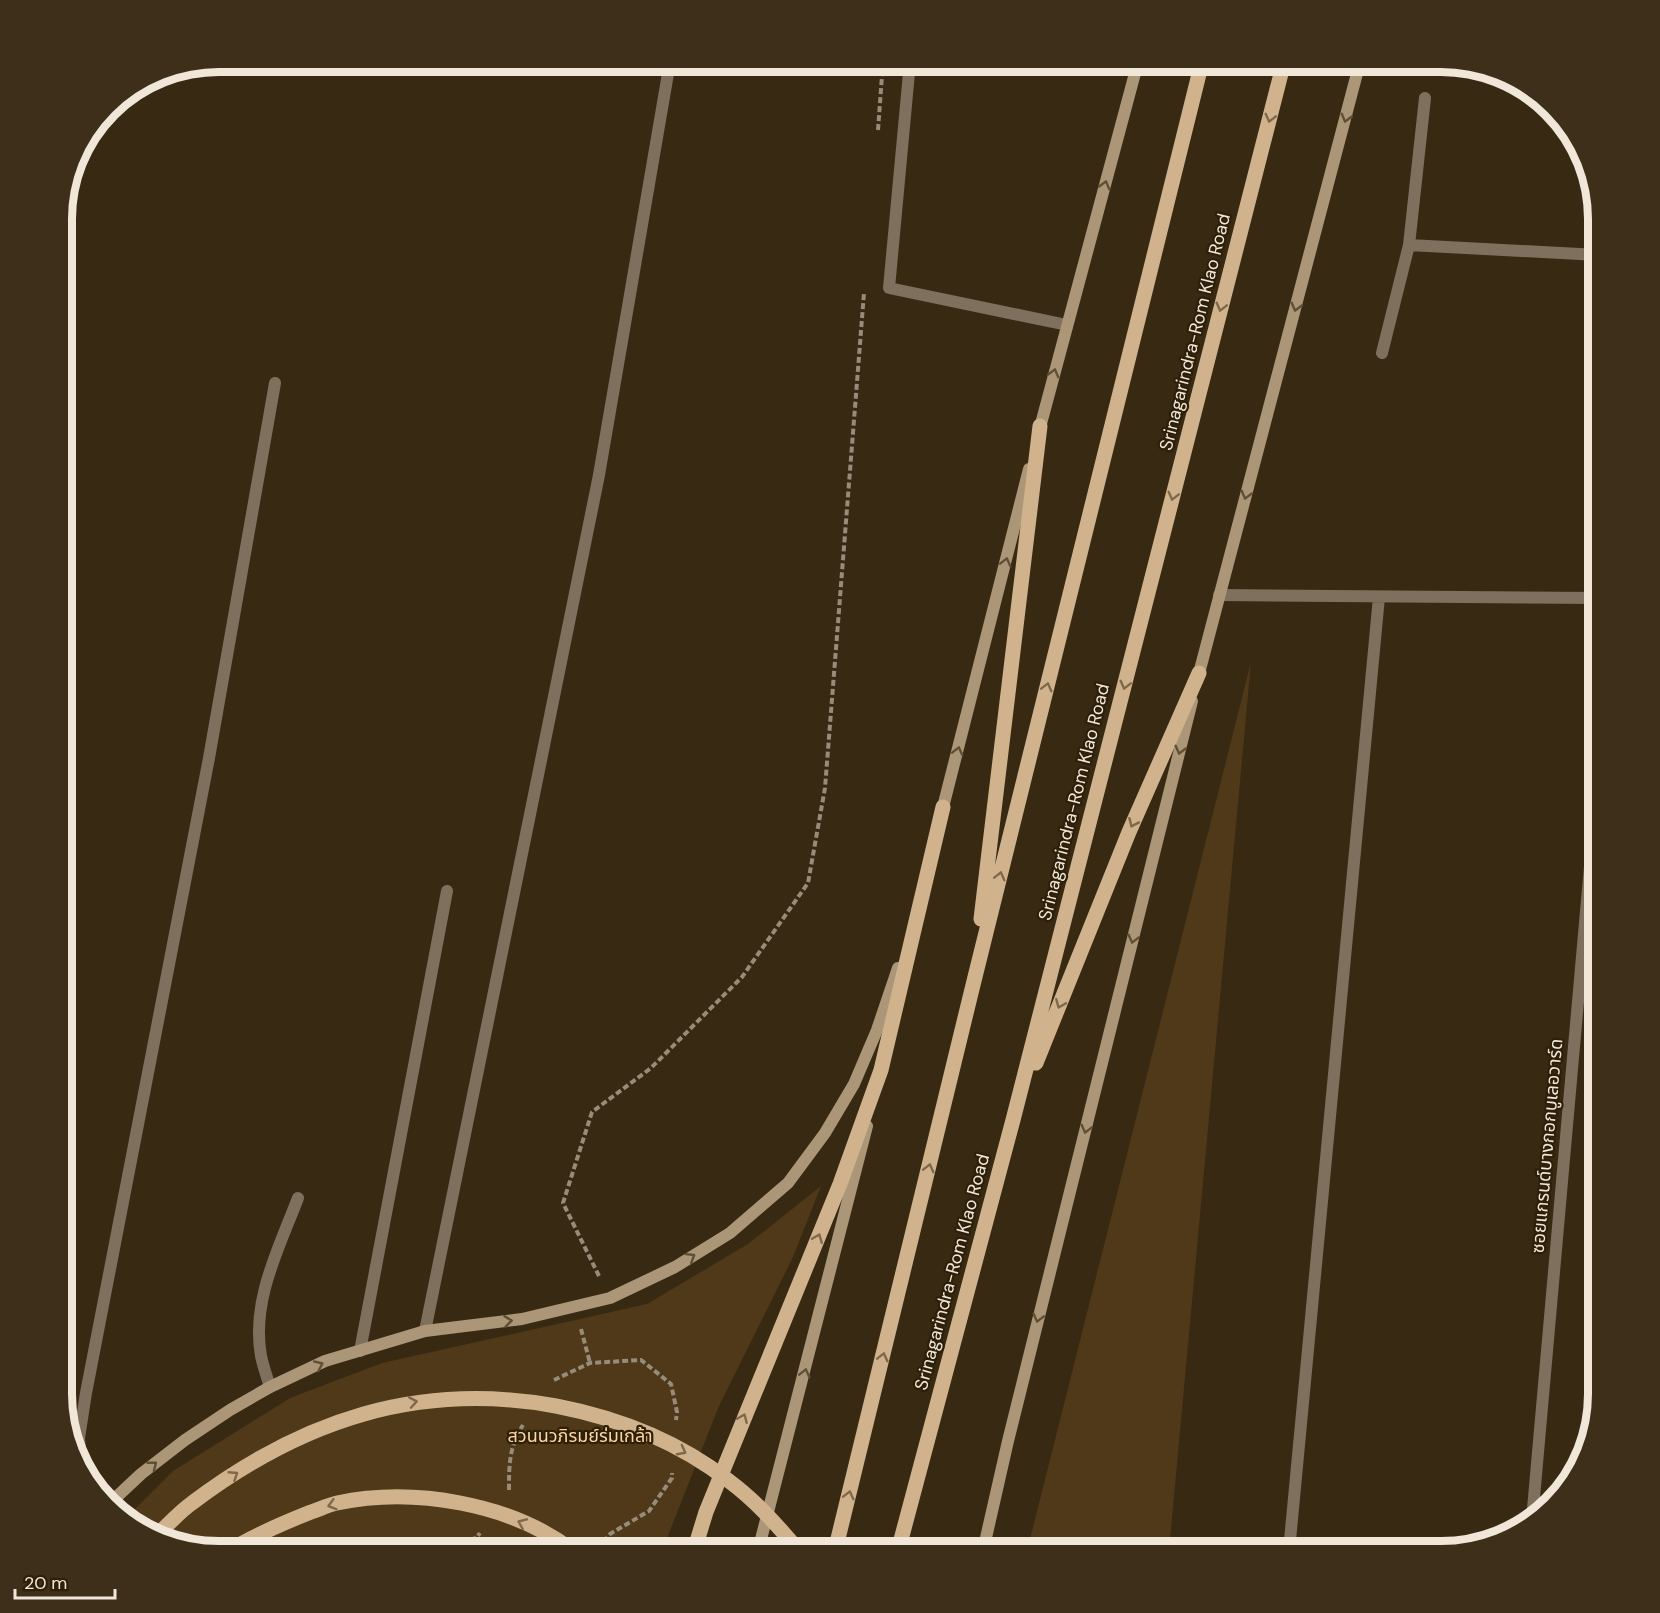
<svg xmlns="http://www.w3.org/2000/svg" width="1660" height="1613" font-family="'DM Sans','Noto Sans Thai',sans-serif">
  <rect width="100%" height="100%" fill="#382913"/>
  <path fill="#4f3918" d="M 1251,662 L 1169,1551 L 1027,1551 Z
    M 821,1186 L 793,1257 L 719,1406 L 662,1551 L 219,1551 L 158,1539 L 127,1517 L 173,1471 L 290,1398 L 382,1363 L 647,1304 L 748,1244 Z"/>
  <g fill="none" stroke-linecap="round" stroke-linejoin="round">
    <path stroke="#978b7a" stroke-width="4" stroke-dasharray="6 3" stroke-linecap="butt" d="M 878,130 L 883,62
      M 599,1276 L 563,1203 L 592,1112 L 651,1068 L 742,977 L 808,883 L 825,788 L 864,293
      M 581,1329 L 590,1363
      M 554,1380 L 590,1363 L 641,1360 L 671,1384 L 677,1412 L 676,1420
      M 509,1490 C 509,1466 509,1446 523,1425
      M 598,1549 L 610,1534 L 649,1511 L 672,1478 L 672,1473
      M 436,1551 L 476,1538 L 480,1533"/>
    <path stroke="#7e705d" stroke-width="12" d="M 360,1351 L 447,891
      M 270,1387 C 267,1377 263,1366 261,1356 C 251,1301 279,1248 298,1198"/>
    <path stroke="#7e705d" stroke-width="12" d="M 910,62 L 889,288 L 1067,325
      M 1409,245 L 1598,255
      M 1382,353 L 1409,245 L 1425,98
      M 1219,595 L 1598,598
      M 425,1331 L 599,475 L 670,62
      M 81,1466 L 79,1438 L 86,1393 L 209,758 L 275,383
      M 1532,1520 L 1598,776
      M 1289,1551 L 1379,597"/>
    <path stroke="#ac9678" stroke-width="12" d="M 1038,435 L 1138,62
      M 1197,681 L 1360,62
      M 941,815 L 1029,469
      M 109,1504 L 141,1474 L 185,1440 L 230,1410 L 270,1387 L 325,1361 L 425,1331 L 522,1319 L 610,1298 L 675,1267 L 730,1233 L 788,1183 L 825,1133 L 854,1084 L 877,1030 L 898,968
      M 758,1551 L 867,1126
      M 983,1551 L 1008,1441 L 1192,701"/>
    <path stroke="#d0b38c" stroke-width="15" d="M 981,919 L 1040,426
      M 1036,1063 L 1129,832 L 1199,673
      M 694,1551 L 706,1512 L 840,1184 L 881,1070 L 943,807
      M 835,1551 L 973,985 L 1202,62
      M 898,1551 L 1013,1120 L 1284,62"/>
    <path stroke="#d0b38c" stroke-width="15" d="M 155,1537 C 167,1526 178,1513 192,1503 C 302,1420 419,1381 556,1406 C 618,1418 679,1442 729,1481 C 756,1501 778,1526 799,1551
      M 229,1551 C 255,1535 283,1523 311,1512 C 320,1509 328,1505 337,1503 C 413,1487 511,1503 573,1551"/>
  </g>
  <defs><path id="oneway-chevron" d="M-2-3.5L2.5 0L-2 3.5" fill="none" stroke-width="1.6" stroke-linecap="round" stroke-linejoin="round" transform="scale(1.5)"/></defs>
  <g stroke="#7f694a">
    <use href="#oneway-chevron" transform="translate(1270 118) rotate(104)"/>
    <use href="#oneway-chevron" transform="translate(1221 307) rotate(104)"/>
    <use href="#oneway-chevron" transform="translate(1173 496) rotate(104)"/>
    <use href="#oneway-chevron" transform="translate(1125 685) rotate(104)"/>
    <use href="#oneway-chevron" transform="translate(1047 687) rotate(-76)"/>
    <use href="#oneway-chevron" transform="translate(1133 823) rotate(114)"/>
    <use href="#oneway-chevron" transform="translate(1000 876) rotate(-76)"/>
    <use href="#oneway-chevron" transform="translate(1060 1004) rotate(112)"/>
    <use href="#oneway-chevron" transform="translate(929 1168) rotate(-76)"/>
    <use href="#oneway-chevron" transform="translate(818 1238) rotate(-68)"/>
    <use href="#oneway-chevron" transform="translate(883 1357) rotate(-76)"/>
    <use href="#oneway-chevron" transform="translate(413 1402) rotate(-10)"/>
    <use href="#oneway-chevron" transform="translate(743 1418) rotate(-67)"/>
    <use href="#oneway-chevron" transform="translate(682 1451) rotate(28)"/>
    <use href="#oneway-chevron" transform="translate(234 1475) rotate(-33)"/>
    <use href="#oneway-chevron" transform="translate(849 1495) rotate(-76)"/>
    <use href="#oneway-chevron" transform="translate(332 1505) rotate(164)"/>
    <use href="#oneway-chevron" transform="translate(522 1523) rotate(-157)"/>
  </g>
  <g stroke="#604f35">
    <use href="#oneway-chevron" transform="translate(1346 118) rotate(105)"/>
    <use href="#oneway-chevron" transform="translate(1105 185) rotate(-75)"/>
    <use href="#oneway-chevron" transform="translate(1296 307) rotate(105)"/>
    <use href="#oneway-chevron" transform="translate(1054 373) rotate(-75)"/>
    <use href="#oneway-chevron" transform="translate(1246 495) rotate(105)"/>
    <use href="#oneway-chevron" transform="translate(1006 562) rotate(-76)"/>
    <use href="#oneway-chevron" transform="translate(1180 750) rotate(104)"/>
    <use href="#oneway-chevron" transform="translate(958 751) rotate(-76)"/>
    <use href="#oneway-chevron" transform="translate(1133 939) rotate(104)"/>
    <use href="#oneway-chevron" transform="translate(1086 1129) rotate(104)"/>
    <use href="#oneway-chevron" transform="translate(691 1257) rotate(-32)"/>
    <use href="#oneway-chevron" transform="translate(1038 1318) rotate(104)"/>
    <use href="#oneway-chevron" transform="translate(508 1321) rotate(-7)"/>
    <use href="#oneway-chevron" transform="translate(319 1365) rotate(-24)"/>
    <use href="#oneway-chevron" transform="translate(805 1373) rotate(-76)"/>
    <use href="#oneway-chevron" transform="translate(153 1465) rotate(-38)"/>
  </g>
  <g text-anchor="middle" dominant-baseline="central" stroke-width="4.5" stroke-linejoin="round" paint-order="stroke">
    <g font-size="18" fill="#f0e7d9" stroke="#2e1f09">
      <text transform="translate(1195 332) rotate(-76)">Srinagarindra-Rom Klao Road</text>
      <text transform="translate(1074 802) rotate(-76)">Srinagarindra-Rom Klao Road</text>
      <text transform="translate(1547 1146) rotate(-85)">ซอยแกรนด์บางกอกบูเลอวาร์ด</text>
      <text transform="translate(952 1272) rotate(-75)">Srinagarindra-Rom Klao Road</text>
    </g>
    <g font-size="18" fill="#fed7a0" stroke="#2e1f09">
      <text x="580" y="1436">สวนนวภิรมย์ร่มเกล้า</text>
    </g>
  </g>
  <path d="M0 0H1660V1613H0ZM219 72H1441A147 147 0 0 1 1588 219V1394A147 147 0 0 1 1441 1541H219A147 147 0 0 1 72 1394V219A147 147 0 0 1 219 72Z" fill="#3e2f1a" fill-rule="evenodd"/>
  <path fill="none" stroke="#f0e7d9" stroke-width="8" d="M219 72H1441A147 147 0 0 1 1588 219V1394A147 147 0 0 1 1441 1541H219A147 147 0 0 1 72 1394V219A147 147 0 0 1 219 72Z"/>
  <path d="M15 1589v9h100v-9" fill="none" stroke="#f0e7d9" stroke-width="3"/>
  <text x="24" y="1589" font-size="18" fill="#f0e7d9" stroke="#2e1f09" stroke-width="4.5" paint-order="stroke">20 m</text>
</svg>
